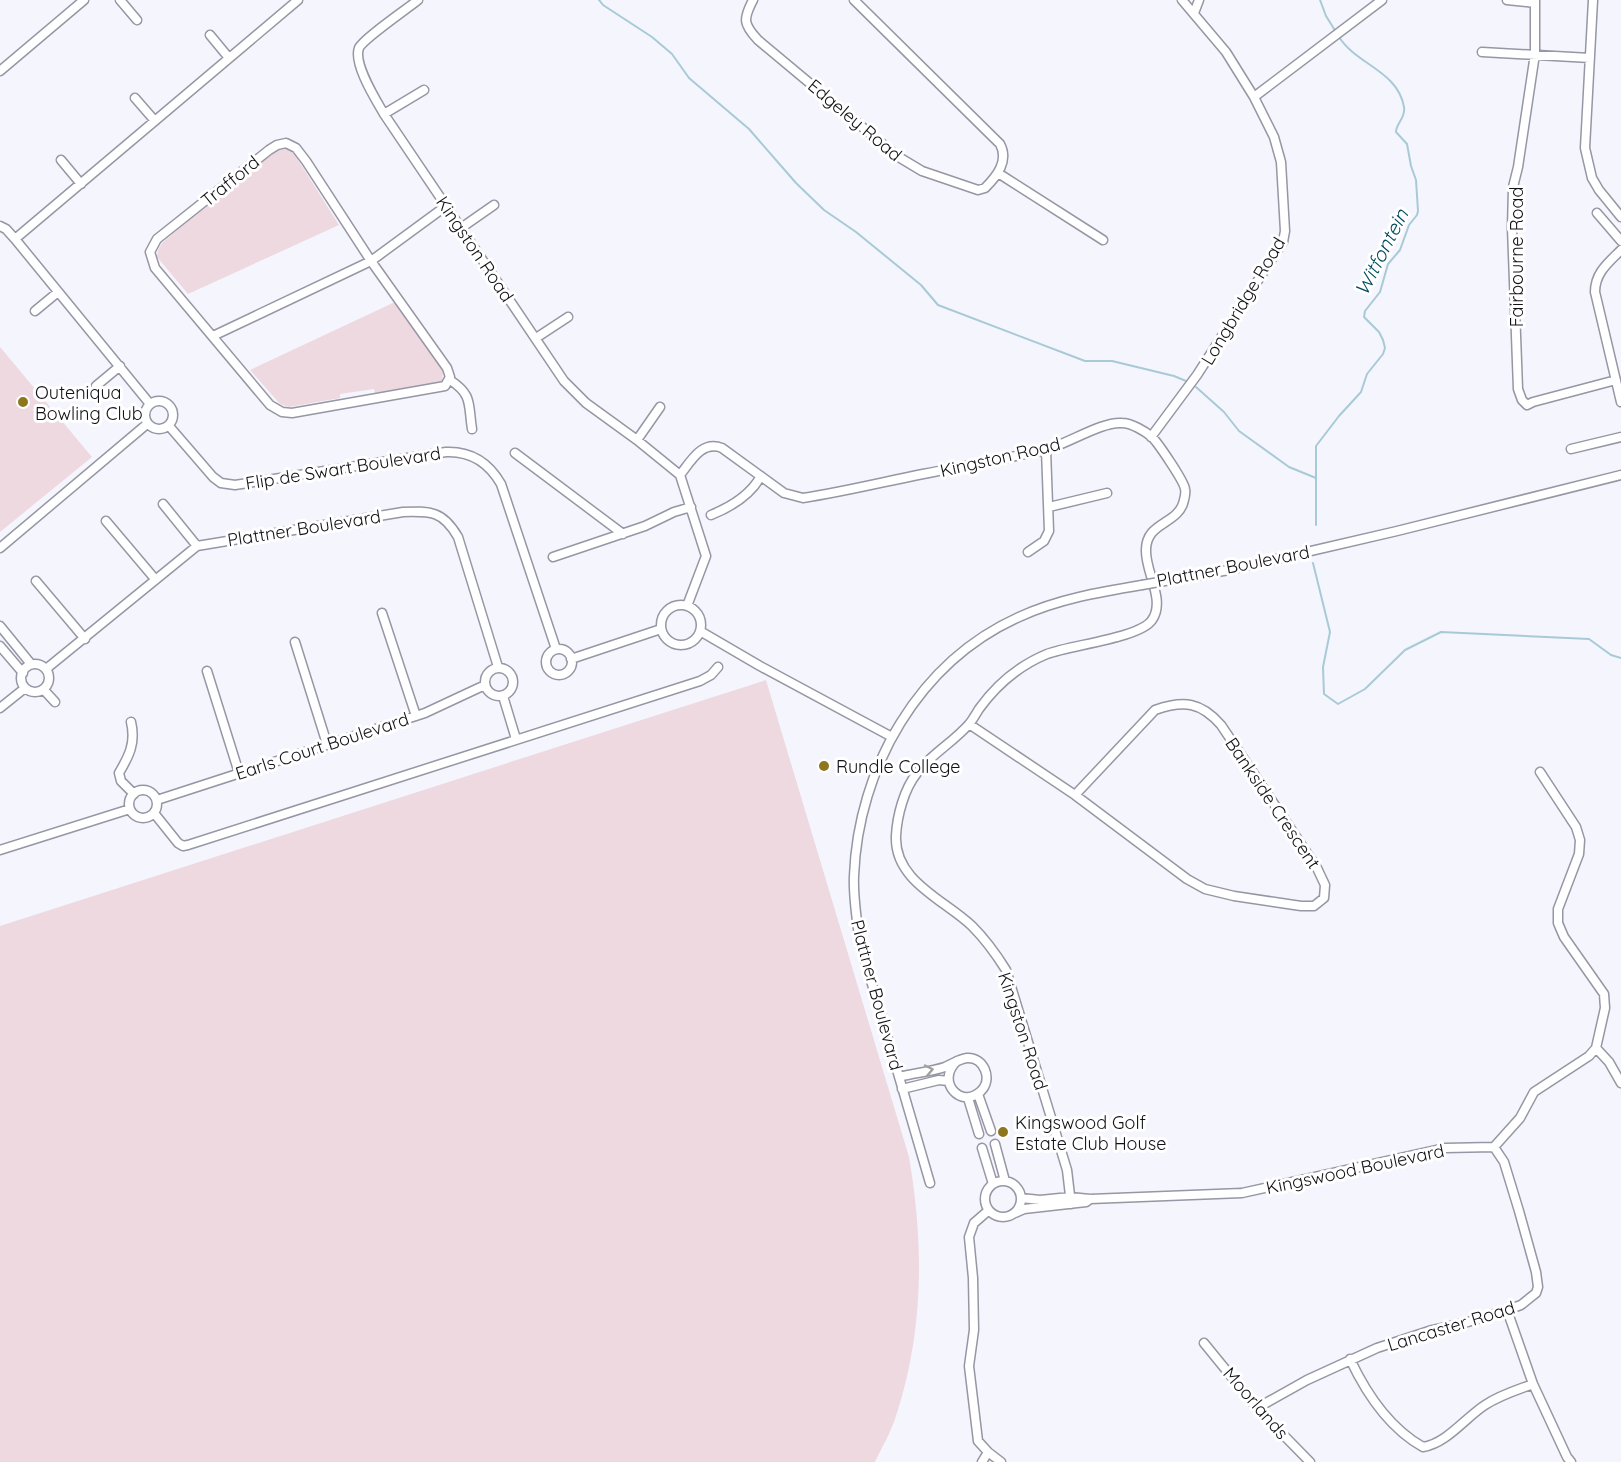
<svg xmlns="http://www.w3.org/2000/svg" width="1621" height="1462" font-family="Quicksand,sans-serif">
  <rect width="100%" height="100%" fill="#f5f5fe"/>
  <path fill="#eed9e0" d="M 280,148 L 287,148 L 295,155 L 339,225 L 188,294 L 157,257 L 158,250 L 162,243 L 206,205 Z
    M 395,302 L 443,371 L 442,382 L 375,393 L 374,389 L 340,394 L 340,398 L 289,407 L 280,404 L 250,370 Z
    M 0,347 L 92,457 L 0,532 Z
    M 766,680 L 909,1157 C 924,1244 924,1331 896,1416 C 891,1432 882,1447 875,1462 L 0,1462 L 0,926 Z"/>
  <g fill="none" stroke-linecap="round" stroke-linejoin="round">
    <path stroke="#a8cad6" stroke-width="2" d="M 599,0 L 603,5 L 652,37 L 672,54 L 689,78 L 749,129 L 796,183 L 824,210 L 856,232 L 921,285 L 938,305 L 1085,361 L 1112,361 L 1174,376 L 1186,381
      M 1320,0 L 1326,16 L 1336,32
      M 1196,387 L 1224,412 L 1239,431 L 1289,467 L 1316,478
      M 1316,525 L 1316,446 L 1339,416 L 1361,392 L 1367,374 L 1383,354 L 1385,348 L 1383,340 L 1379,332 L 1364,317 L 1365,311 L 1380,292 L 1388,264 L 1400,250 L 1409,225 L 1417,215 L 1418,211 L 1416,180 L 1411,166 L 1407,144 L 1396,132 C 1396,123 1406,118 1404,107 C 1398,71 1357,65 1339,37
      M 1313,563 L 1330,632 L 1323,667 L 1324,694 L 1338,704 L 1365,689 L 1405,650 L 1441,632 L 1589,639 L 1611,655 L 1621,658"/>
    <defs>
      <path id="street" d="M 120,0 L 137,20
        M 418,0 C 407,9 363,39 359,48 C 353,64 376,100 384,114 L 564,381 L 586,403 L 637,440 L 680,475 L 706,556 L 687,606
        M 753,0 C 743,19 743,24 758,40 L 897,156 L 922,171 L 978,190 L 985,188 C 997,176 1009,161 1000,144 L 854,0
        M 1507,0 L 1535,3
        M 1535,0 L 1535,54 L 1518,167 L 1513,187 L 1512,228 L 1518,389 L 1522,400 L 1527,405 L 1533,402 L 1616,380
        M 1593,0 L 1585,148 L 1592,178 L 1599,190 L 1621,217
        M 1194,13 L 1199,0
        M 210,35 L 229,58
        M 1482,52 L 1590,58
        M 0,71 L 84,0
        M 1254,97 L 1382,0
        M 135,98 L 155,121
        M 384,114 L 424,90
        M 286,143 L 296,148 L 306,161 L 371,261 L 447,368 L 450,377 L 445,386 L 292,413 L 282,412 L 270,405 L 155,268 L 150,252 L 157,239 L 269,150 L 277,145 Z
        M 61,160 L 81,184
        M 998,173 L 1103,240
        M 1597,213 L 1621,241
        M 0,226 L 6,229 L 15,239
        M 461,228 L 494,205
        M 1621,250 C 1608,263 1595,273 1595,292 L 1621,402
        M 35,311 L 58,292
        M 213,336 L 371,261 L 446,206
        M 536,338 L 568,317
        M 450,380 C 473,395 468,404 472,429
        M 96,386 L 120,366
        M145 415a14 14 0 1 1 28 0a14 14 0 1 1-28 0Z
        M 150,404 L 15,239 L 298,0
        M 169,426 L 213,477 L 221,483 L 235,485 L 446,452 C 471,451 489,463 501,484 L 556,649
        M 1151,437 L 1197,375 L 1275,254 L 1283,242 L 1285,231 L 1281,162 L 1274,137 L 1254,97 L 1226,52 L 1182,0
        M 637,440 L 660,407
        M 1571,449 L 1621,437
        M 515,453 L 623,534
        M 680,475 C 691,461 702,440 722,448 L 784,493 L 803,498 C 843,492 883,482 923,474 C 963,466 1004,459 1044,450 C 1066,445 1102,421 1122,423 C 1131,423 1145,431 1152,437 C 1158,443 1184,481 1185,489 C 1186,492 1185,496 1184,500 C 1179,525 1146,521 1146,550 C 1145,572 1166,600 1152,620 C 1140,638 1070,645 1047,654 C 1018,666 997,684 979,709 C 976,714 973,719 970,723 C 954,742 931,754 917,773 C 904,789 897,816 896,836 C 894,881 945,900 972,926 C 985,939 996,954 1006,970 L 1067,1170 L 1071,1204
        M 163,504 L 197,546
        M 1049,507 L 1107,493
        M 711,515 C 731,507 750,496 761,476
        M 106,521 L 155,579
        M 0,548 L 147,424
        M 1028,552 L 1044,541 L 1049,531 L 1046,450
        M 553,557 L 645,526 L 674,512 L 691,507
        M 36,581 L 85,639
        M 1159,582 L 1229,570 L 1397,531 L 1621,475
        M661 625a20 20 0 1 1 40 0a20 20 0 1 1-40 0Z
        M 382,613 L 416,716
        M 0,626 L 31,664
        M 700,631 L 760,666 L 892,737
        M 295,642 L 327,744
        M 0,646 L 23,673
        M546 662a13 13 0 1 1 26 0a13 13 0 1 1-26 0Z
        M 571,659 L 661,629
        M21 678a14 14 0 1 1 28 0a14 14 0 1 1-28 0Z
        M485 682a14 14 0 1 1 28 0a14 14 0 1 1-28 0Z
        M 46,669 L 197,546 L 403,512 C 431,511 443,511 458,537 L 498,667
        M 207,671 L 239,773
        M 44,690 L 55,702
        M 503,696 L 516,739
        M 0,708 L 25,688
        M 131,722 C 136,743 129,756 119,773 L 121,781 L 134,794
        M 969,724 L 1075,795 L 1187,879 L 1205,889 L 1234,896 L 1301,906 L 1314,906 L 1324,898 L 1325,885 L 1317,868 L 1221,725 C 1201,702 1184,700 1155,710 L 1075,795
        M129 804a14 14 0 1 1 28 0a14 14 0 1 1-28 0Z
        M 157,800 L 425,713 L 485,685
        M 154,813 L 178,843 L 183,846 L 188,845 L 700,681 L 711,675 L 718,667
        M 0,850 L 130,809
        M 1596,1048 L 1609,1062 L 1621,1083
        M 899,1077 C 914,1073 930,1072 945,1067 C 952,1064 959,1059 967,1058 C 984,1057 993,1079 981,1091 C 961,1110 935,1081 957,1061
        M 902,1089 L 939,1080 L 948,1081
        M 978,1094 L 991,1131
        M 968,1098 L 979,1134
        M 995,1144 L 1005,1181
        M 982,1148 L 993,1184
        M985 1199a18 18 0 1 1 36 0a18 18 0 1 1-36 0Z
        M 930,1183 L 860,943 C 857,921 853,898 854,876 C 858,768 919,662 1019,617 C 1058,599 1100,592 1142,585
        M 1021,1198 L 1040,1200 L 1070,1197 L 1090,1199 L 1242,1193 L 1445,1148 L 1494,1147 L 1520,1118 L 1534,1092 L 1589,1056 L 1596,1048 L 1605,1008 L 1604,994 L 1564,937 L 1558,923 L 1558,909 L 1579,854 L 1580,840 L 1576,827 L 1540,772
        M 989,1210 L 974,1223 L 969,1237 L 973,1278 L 974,1330 L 969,1366 L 978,1441 L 988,1452 L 1001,1462
        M 1015,1213 L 1024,1209 L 1086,1202 L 1090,1199
        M 1507,1310 L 1533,1384 L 1567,1457 L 1571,1462
        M 1204,1343 L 1257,1408 L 1310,1462
        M 1350,1359 C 1366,1393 1389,1428 1423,1447 C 1447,1443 1465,1418 1485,1405 C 1500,1395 1517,1390 1533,1384
        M 1257,1408 L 1307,1380 L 1377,1348 L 1432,1330 L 1468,1322 L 1507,1310 L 1521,1305 L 1536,1293 L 1538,1287 L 1536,1272 L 1519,1211 L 1504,1162 L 1494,1147
        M 982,1462 L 988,1452"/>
    </defs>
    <use href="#street" stroke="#9696a4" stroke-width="11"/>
    <use href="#street" stroke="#fff" stroke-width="8"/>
    <defs>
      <path id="street-bridge" d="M 1142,585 L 1159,582"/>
    </defs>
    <use href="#street-bridge" stroke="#9696a4" stroke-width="11" stroke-linecap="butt"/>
    <use href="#street-bridge" stroke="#fff" stroke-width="8"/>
  </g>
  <defs><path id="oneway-chevron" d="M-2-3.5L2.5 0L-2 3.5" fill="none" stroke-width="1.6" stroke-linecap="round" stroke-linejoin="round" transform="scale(1.5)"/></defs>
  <use stroke="#a0a0a2" href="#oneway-chevron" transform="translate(929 1070) rotate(-12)"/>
  <g fill="#8d761b" stroke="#fff" stroke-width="2">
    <circle cx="23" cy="402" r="6"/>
    <circle cx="824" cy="766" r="6"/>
    <circle cx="1003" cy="1132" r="6"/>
  </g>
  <g text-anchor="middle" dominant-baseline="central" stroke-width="6" stroke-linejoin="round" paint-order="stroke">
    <g font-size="18" fill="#111116" stroke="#fff">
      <text transform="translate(855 120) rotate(40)">Edgeley Road</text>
      <text transform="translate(230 181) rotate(-39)">Trafford</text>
      <text transform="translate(475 249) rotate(56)">Kingston Road</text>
      <text transform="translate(1516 257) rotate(-90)">Fairbourne Road</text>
      <text transform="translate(1243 301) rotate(-59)">Longbridge Road</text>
      <text transform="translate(1000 457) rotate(-13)">Kingston Road</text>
      <text transform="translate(343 468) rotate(-9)">Flip de Swart Boulevard</text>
      <text transform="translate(304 528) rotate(-9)">Plattner Boulevard</text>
      <text transform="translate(1233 566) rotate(-11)">Plattner Boulevard</text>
      <text transform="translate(322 746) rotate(-18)">Earls Court Boulevard</text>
      <text transform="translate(1273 803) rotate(56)">Bankside Crescent</text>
      <text transform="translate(877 995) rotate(75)">Plattner Boulevard</text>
      <text transform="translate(1023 1031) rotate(72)">Kingston Road</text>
      <text transform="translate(1355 1169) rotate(-12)">Kingswood Boulevard</text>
      <text transform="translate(1451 1326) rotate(-17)">Lancaster Road</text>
      <text transform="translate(1256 1403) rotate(49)">Moorlands</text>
    </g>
    <g font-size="18" fill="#111116" stroke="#fff" text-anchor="start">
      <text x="35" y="392">Outeniqua<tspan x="35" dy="21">Bowling Club</tspan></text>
      <text x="836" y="766">Rundle College</text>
      <text x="1015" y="1122">Kingswood Golf<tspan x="1015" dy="21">Estate Club House</tspan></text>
    </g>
    <g font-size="20" font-style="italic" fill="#004b5d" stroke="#fff">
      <text transform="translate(1381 252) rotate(-63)">Witfontein</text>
    </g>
  </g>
</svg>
